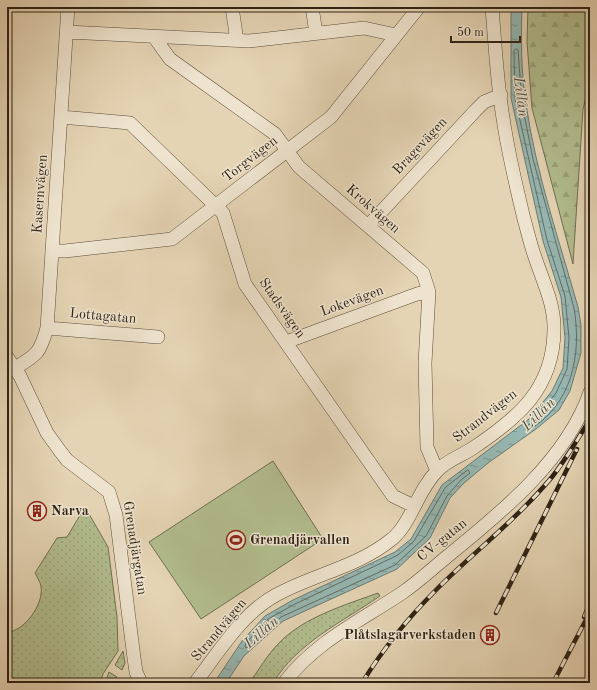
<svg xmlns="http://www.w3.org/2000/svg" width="597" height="690" font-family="'Old Standard TT',serif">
  <defs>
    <pattern id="grass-dots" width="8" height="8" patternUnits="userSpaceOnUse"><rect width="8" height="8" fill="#b2bd8f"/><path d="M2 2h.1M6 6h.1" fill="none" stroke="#99a27a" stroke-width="1.8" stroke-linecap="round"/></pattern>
    <pattern id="forest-firs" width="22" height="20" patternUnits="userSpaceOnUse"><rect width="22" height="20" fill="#b2bd8f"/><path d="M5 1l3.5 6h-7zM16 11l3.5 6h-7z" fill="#99a27a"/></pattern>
    <pattern id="water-ripples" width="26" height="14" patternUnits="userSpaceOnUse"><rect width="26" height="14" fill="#96b7b2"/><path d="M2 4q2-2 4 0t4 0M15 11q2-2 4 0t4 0" fill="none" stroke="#7b9490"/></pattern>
  </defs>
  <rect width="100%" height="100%" fill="#e5d4b4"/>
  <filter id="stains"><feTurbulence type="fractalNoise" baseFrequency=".005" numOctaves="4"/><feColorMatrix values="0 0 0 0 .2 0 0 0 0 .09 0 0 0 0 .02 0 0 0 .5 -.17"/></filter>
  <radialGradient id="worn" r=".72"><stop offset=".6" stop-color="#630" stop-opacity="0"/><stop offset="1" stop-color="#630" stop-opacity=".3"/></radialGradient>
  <path fill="url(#grass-dots)" stroke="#707052" d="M 85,507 L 108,547 L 117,617 L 118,651 L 103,674 L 100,683 L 7,683 L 7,632 C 24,632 44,604 41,587 C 41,583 37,577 35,573 L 57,538 L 67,537 Z
    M 378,593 L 380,596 C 342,622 297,643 273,683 L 249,683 C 259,670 267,655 279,643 C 304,617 345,605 378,593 Z
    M 123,651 L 125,663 L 122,670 L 115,665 Z
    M 109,672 L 117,677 L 114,680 L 105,683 Z"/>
  <path fill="url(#forest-firs)" stroke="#707052" d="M 528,7 L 590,7 L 590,81 L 583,109 L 573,264 L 532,108 L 527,42 Z"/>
  <path fill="#b2bd8f" stroke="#707052" d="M 273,461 L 323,539 L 201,619 L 149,542 Z"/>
  <path fill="url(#water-ripples)" stroke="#6c7b73" d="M 511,7 L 522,7 C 521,39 521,72 526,104 C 536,173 559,240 578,307 L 581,325 L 581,353 L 570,391 L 559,410 L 536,429 L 488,463 L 464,483 L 450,498 L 430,538 L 397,569 L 283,621 L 244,656 L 226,683 L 214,683 L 242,641 L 265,616 L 293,600 L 395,552 L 411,539 L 442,485 L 529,419 L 552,391 L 563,368 L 565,338 L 561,297 L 543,241 L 511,98 Z"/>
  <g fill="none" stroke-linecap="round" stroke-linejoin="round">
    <path stroke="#626c63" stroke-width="1" d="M 516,49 L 518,50 L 522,104 L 533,159 L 574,308 C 582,355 572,406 527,431 L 525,428 L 532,422 L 556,393 L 567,369 L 569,338 L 565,296 L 547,240 L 515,98 L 514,51 Z
      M 468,470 L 470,473 L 462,479 L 447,496 L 426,536 L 395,565 L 281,617 L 247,648 L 245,647 L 246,643 L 268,619 L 295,604 L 398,555 L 414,541 L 445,488 Z"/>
    <defs>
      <path id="minor" d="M 232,7 L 237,41
        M 312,7 L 316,33
        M 67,32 L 249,41 L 364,28 L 396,35
        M 154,37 L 170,59 L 275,134 L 299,167 L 423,273 L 429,292 L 425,363 L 427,447 L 437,471
        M 61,117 L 130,123 L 223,213 L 245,284 L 393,496 L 414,506
        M 368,226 L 475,111 L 484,102 L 501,95
        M 52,251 L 65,251 L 172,239 L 331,117 L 419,7
        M 47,328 L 158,337
        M 286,342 L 417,294 L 429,292
        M 7,357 L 20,376 L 47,433 L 60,451 L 67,460 L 109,492 L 116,515 L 134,658 L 136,672 L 141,683
        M 15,368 C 37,355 40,353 47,328 L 68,7
        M 195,683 C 219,652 241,614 276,595 C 314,574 358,567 392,539 C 412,522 417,491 437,471 C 446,461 461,456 473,448 C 518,418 553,389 554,331 C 555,306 544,284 536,260 C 531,247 528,233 524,219 C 516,186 508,152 503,118 C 497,82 495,44 492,7
        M 284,683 C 315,642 360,621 402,593 C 418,582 433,568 449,555 C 502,512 567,459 590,392"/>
    </defs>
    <use href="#minor" stroke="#5c4e3c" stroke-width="14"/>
    <use href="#minor" stroke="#eee3ce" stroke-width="13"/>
    <defs>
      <path id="rail" d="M 496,613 L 577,449
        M 584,617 L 590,602
        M 362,683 C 383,649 408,618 436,590 C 474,552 517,519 552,477 C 566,459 578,439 590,419
        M 553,683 L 590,612"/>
    </defs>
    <use href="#rail" stroke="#2e2214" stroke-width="4.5"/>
    <use href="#rail" stroke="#eee3ce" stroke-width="3" stroke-dasharray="9" stroke-linecap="butt"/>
  </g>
  <defs>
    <symbol id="building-ring" viewBox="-11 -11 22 22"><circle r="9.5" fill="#eee3ce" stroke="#8f2418" stroke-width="1.5"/><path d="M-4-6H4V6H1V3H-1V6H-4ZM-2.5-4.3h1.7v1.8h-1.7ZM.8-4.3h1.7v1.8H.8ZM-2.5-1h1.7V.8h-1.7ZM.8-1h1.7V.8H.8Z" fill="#8f2418"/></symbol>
    <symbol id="stadium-ring" viewBox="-11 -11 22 22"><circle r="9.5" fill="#eee3ce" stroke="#8f2418" stroke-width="1.5"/><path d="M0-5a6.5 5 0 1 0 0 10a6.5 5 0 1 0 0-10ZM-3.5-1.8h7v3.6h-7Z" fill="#8f2418"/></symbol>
  </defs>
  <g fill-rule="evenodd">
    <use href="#building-ring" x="26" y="500" width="22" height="22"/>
    <use href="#stadium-ring" x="225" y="529" width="22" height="22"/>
    <use href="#building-ring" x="479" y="624" width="22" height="22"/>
  </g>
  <g text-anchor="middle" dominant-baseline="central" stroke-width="3" stroke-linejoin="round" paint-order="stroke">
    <g font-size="14" fill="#2e2214" stroke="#eee3ce">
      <text transform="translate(420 146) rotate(-47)">Bragevägen</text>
      <text transform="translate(250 159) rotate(-38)">Torgvägen</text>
      <text transform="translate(40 194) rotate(-86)">Kasernvägen</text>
      <text transform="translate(373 209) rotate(41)">Krokvägen</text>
      <text transform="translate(352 301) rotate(-20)">Lokevägen</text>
      <text transform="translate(282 308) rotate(55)">Stadsvägen</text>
      <text transform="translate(103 316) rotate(5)">Lottagatan</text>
      <text transform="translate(485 416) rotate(-38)">Strandvägen</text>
      <text transform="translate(442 540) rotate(-39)">CV-gatan</text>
      <text transform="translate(135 548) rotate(81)">Grenadjärgatan</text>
      <text transform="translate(219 630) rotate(-50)">Strandvägen</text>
    </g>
    <g font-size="14" font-weight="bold" fill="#2e2214" stroke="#eee3ce" text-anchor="start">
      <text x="51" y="511">Narva</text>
      <text x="250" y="540">Grenadjärvallen</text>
      <text x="476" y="635" text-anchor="end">Plåtslagarverkstaden</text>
    </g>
    <g font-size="15" font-style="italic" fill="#4d4f43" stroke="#eee3ce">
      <text transform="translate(520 97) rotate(83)">Lillån</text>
      <text transform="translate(539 415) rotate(-45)">Lillån</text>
      <text transform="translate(262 633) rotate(-41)">Lillån</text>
    </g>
  </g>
  <rect width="597" height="690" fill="none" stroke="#e5d4b4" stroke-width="24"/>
  <rect x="8" y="8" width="581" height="674" fill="none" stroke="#2e2214" stroke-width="2"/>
  <rect x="12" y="12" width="573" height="666" fill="none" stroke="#2e2214"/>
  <path d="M451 36v6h69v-6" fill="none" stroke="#2e2214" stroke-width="2"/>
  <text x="457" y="36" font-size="12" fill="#2e2214" stroke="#eee3ce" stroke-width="3" paint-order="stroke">50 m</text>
  <rect width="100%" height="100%" filter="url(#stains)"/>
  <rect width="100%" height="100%" fill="url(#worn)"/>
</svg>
